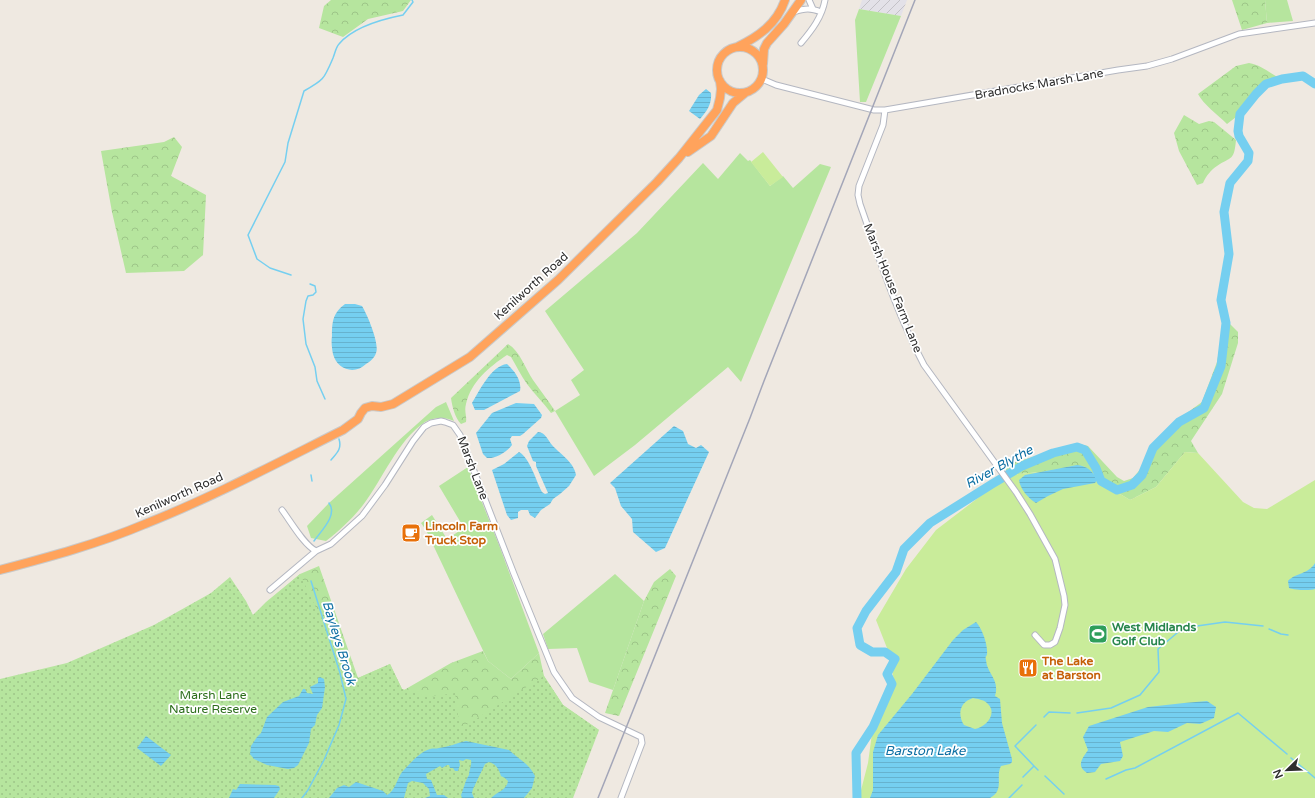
<svg xmlns="http://www.w3.org/2000/svg" width="1315" height="798" font-family="'Varela Round',sans-serif">
  <defs>
    <pattern id="industrial-furrows" width="10" height="10" patternUnits="userSpaceOnUse"><rect width="10" height="10" fill="#e3e1e8"/><path d="M-1 1l2-2M0 10L10 0M9 11l2-2" fill="none" stroke="#c3c1c7"/></pattern>
    <pattern id="forest-crowns" width="20" height="18" patternUnits="userSpaceOnUse"><rect width="20" height="18" fill="#b6e59e"/><path d="M2 6a3 3 0 1 1 6 0M12 15a3 3 0 1 1 6 0" fill="none" stroke="#9dc588"/></pattern>
    <pattern id="park-dots" width="8" height="8" patternUnits="userSpaceOnUse"><rect width="8" height="8" fill="#b6e59e"/><path d="M2 2h.1M6 6h.1" fill="none" stroke="#9dc588" stroke-width="1.8" stroke-linecap="round"/></pattern>
    <pattern id="water-rules" width="6" height="5" patternUnits="userSpaceOnUse"><rect width="6" height="5" fill="#75cff0"/><path d="M0 2.5h6" fill="none" stroke="#66b2ce"/></pattern>
  </defs>
  <rect width="100%" height="100%" fill="#efe9e1"/>
  <path fill="url(#industrial-furrows)" d="M 862,0 L 907,0 L 901,16 L 859,9 Z"/>
  <path fill="#b6e59e" d="M 1265,0 L 1287,0 L 1293,21 L 1267,23 Z
    M 859,9 L 901,16 L 866,102 L 860,102 L 855,20 Z
    M 740,153 L 748,161 L 750,160 L 770,186 L 783,176 L 793,188 L 820,164 L 831,167 L 741,382 L 728,367 L 635,445 L 594,476 L 555,411 L 580,395 L 571,380 L 584,370 L 545,311 L 637,233 L 703,163 L 718,179 Z
    M 446,402 L 454,421 C 445,417 434,417 425,422 C 397,441 383,479 363,505 C 353,518 339,531 326,541 L 311,538 L 307,526 L 329,503 L 436,407 Z
    M 468,467 L 499,545 L 539,653 L 511,679 L 488,661 L 426,530 L 421,523 L 432,515 L 447,539 L 464,528 L 439,486 Z
    M 615,574 L 644,601 L 613,690 L 589,682 L 577,648 L 548,649 L 543,634 Z"/>
  <path fill="url(#forest-crowns)" d="M 331,0 L 411,0 L 403,11 L 368,19 L 343,37 L 319,28 L 324,6 Z
    M 1232,0 L 1265,0 L 1267,23 L 1242,30 Z
    M 1249,63 C 1262,65 1270,74 1282,79 L 1266,84 L 1256,94 L 1240,114 L 1227,124 C 1218,115 1203,104 1198,94 L 1236,66 Z
    M 1184,115 L 1199,124 L 1209,121 L 1214,122 L 1236,140 C 1234,161 1232,156 1217,166 C 1211,170 1206,176 1203,183 L 1197,185 L 1179,151 L 1174,133 Z
    M 174,137 L 182,147 L 171,176 L 206,195 L 203,255 L 184,271 L 126,273 L 112,212 L 101,151 L 164,142 Z
    M 1224,322 L 1230,324 L 1238,332 L 1238,343 L 1222,394 L 1191,441 L 1198,453 L 1185,452 L 1156,487 L 1130,500 L 1097,480 L 1094,473 L 1040,472 L 1008,475 L 1004,465 L 1079,444 L 1088,446 L 1117,477 L 1124,481 L 1133,478 L 1142,467 L 1146,456 L 1173,423 L 1202,402 L 1217,362 Z
    M 508,344 C 520,351 525,368 533,380 C 540,390 548,400 555,411 L 551,413 C 544,403 534,394 527,384 C 521,376 516,365 511,357 L 507,355 C 489,367 471,382 466,404 C 464,411 467,416 466,422 L 461,424 C 455,418 452,406 451,398 Z
    M 319,566 L 358,678 L 390,664 L 402,689 L 404,690 L 451,663 L 483,651 L 488,661 L 511,679 L 539,653 L 544,676 L 563,705 L 599,730 L 460,729 L 355,693 L 253,615 L 266,602 L 300,574 Z
    M 670,569 L 676,576 L 619,716 L 605,713 L 644,601 L 654,582 Z"/>
  <path fill="url(#park-dots)" d="M 300,574 L 316,608 L 358,678 L 390,664 L 402,689 L 428,697 L 455,693 L 460,729 L 544,676 L 563,705 L 599,730 L 573,798 L 0,798 L 0,679 L 67,663 L 154,625 L 211,593 L 230,577 L 246,601 L 253,615 Z"/>
  <path fill="#c9ec9a" d="M 763,152 L 783,177 L 770,186 L 751,162 Z
    M 1185,452 L 1198,453 L 1243,502 L 1254,508 L 1267,509 L 1315,480 L 1315,798 L 859,798 L 868,763 L 873,726 L 895,685 L 887,648 L 876,620 L 906,569 L 936,530 L 1008,475 L 1040,472 L 1077,465 L 1084,466 L 1094,473 L 1097,480 L 1130,500 L 1156,487 Z"/>
  <path fill="url(#water-rules)" fill-rule="evenodd" d="M 706,89 L 711,93 C 712,104 707,111 700,119 L 689,111 L 699,95 Z
    M 345,304 L 355,304 L 362,306 C 367,314 380,344 376,353 C 375,357 370,362 366,364 C 355,375 337,370 333,354 C 332,349 331,342 332,336 C 332,321 333,313 345,304 Z
    M 507,364 C 515,371 522,381 520,391 L 484,410 L 475,410 L 472,403 C 480,390 491,366 507,364 Z
    M 516,403 L 534,404 L 542,415 L 541,418 L 523,434 L 520,436 L 512,436 L 510,439 L 512,445 C 507,452 495,459 487,458 L 483,454 L 476,433 L 492,413 Z
    M 674,426 L 683,431 L 688,444 L 696,448 L 701,445 L 709,452 L 665,548 L 656,552 L 633,532 L 632,519 L 621,506 L 615,488 L 610,483 Z
    M 538,432 C 546,433 547,439 552,445 C 560,454 574,462 576,475 L 569,486 L 560,494 L 553,499 L 550,504 L 541,510 L 535,518 L 530,515 L 528,510 L 521,510 L 518,512 L 518,518 L 511,520 L 507,515 L 492,470 L 504,464 L 519,452 C 530,458 536,481 542,492 L 545,494 L 548,493 L 536,466 L 536,462 L 533,461 L 527,446 L 529,441 Z
    M 1077,465 C 1087,466 1093,471 1097,480 L 1095,483 L 1063,489 L 1048,496 L 1036,503 C 1029,499 1020,489 1019,480 L 1025,475 Z
    M 1315,563 L 1315,589 C 1310,591 1294,590 1289,588 L 1288,581 C 1295,573 1309,574 1315,563 Z
    M 976,622 C 982,628 988,645 987,654 C 986,658 985,656 986,660 C 987,674 1000,679 995,696 L 1000,699 L 1002,723 L 1012,759 L 1012,762 L 1010,764 L 1001,766 C 995,777 1005,790 990,798 L 870,798 L 873,790 L 873,752 L 878,735 L 912,694 L 953,640 L 963,630 ZM 973,698 C 978,699 985,700 988,704 C 998,714 985,728 975,729 L 964,725 C 957,714 960,702 973,698 Z
    M 320,677 L 324,679 L 325,687 L 322,708 L 317,715 L 315,725 L 311,729 L 309,743 L 298,765 L 294,768 L 288,769 L 267,765 L 254,759 L 250,754 L 251,746 L 257,737 L 261,733 L 267,717 L 283,702 L 299,696 L 303,689 L 305,689 L 307,693 L 313,694 L 310,687 L 318,683 L 318,678 Z
    M 1207,701 L 1216,707 L 1214,718 L 1200,724 L 1187,723 L 1168,732 L 1154,731 L 1120,742 L 1123,756 L 1120,761 L 1101,764 L 1095,772 L 1087,773 C 1076,766 1082,759 1088,750 L 1083,737 L 1089,726 L 1148,707 L 1184,703 Z
    M 146,736 L 171,755 L 161,766 L 137,748 Z
    M 466,741 L 509,750 C 519,760 528,762 535,776 L 532,788 L 524,798 L 491,798 C 497,792 507,790 508,781 L 505,778 L 501,776 C 499,769 496,764 489,762 L 485,764 L 473,789 L 472,793 L 474,798 L 462,798 L 461,795 C 464,788 465,781 469,775 C 469,770 472,765 471,760 L 466,759 L 463,761 L 459,760 L 460,765 L 458,771 L 455,771 L 453,768 L 450,768 L 449,765 L 447,765 L 442,768 L 440,766 L 426,774 L 427,779 L 431,780 L 437,795 L 444,795 L 448,798 L 425,798 L 430,796 L 429,789 L 423,783 L 412,781 L 408,783 L 404,798 L 329,798 L 337,788 L 344,785 L 349,787 L 356,782 L 383,791 L 387,795 C 395,791 397,779 402,772 C 409,765 419,752 430,749 C 433,748 436,749 439,748 C 448,747 457,743 466,741 Z
    M 240,784 L 275,785 L 279,786 L 280,789 L 274,798 L 229,798 L 233,789 L 236,790 Z"/>
  <g fill="none" stroke-linecap="round" stroke-linejoin="round">
    <path stroke="#75cff0" stroke-width="1.5" d="M 291,275 L 270,268 L 257,259 L 248,235 L 285,162 L 288,143 L 304,91 C 324,80 324,79 333,58 C 335,53 336,47 339,44 C 353,27 383,19 403,15 L 413,2 L 412,0
      M 310,284 L 315,286 L 316,292 L 313,295 L 308,296 L 306,301 L 303,319 L 306,344 L 315,367 L 317,381 L 325,399
      M 331,460 C 337,453 342,449 339,439
      M 311,475 L 312,481
      M 314,541 C 321,531 338,515 329,503
      M 1269,629 L 1281,634 L 1288,635
      M 1077,713 L 1111,708 L 1140,695 L 1159,672 L 1158,649 L 1183,628 L 1225,622 L 1263,626
      M 1044,717 L 1049,712 L 1070,713
      M 1291,758 L 1315,778
      M 1034,766 L 1038,770
      M 1045,776 L 1064,794
      M 1023,777 L 1034,766 L 1015,746 L 1036,725
      M 1106,779 L 1126,770 L 1135,768 L 1238,713 L 1287,754
      M 302,798 L 308,790 L 324,760 L 339,725 L 346,699 L 340,673 L 311,581
      M 1009,798 L 1022,785"/>
    <path stroke="#75cff0" stroke-width="9" d="M 857,798 L 856,753 L 873,727 L 892,684 L 887,674 L 895,659 L 885,652 L 872,652 L 860,645 L 857,628 L 866,611 L 896,572 L 904,549 L 930,523 L 992,484 L 1022,466 L 1053,453 L 1077,447 L 1085,450 L 1096,468 L 1101,481 L 1117,490 L 1132,485 L 1142,475 L 1153,448 L 1179,422 L 1204,408 L 1221,366 L 1226,323 L 1221,300 L 1229,254 L 1224,212 L 1230,183 L 1248,161 L 1249,153 L 1239,136 L 1238,131 L 1240,114 L 1256,94 L 1266,84 L 1282,79 L 1303,76 L 1315,84"/>
    <defs>
      <path id="minor" d="M 809,0 L 813,9
        M 794,12 C 805,8 811,8 821,12
        M 801,43 C 812,30 822,17 825,0
        M 762,79 L 776,85 L 874,110 L 885,110 L 1118,70 L 1147,66 L 1172,59 L 1239,34 L 1315,23
        M 885,110 L 883,125 L 859,186 L 858,195 L 860,204 C 879,258 897,314 924,365 L 1016,492 L 1030,514 L 1055,559 L 1064,596 L 1065,605 L 1060,628 L 1055,642 L 1050,645 L 1044,645 L 1035,635
        M 282,510 C 291,522 304,545 316,551
        M 270,590 L 316,551 L 331,544 L 362,516 L 385,485 L 413,441 L 424,427 L 431,423 L 441,421 L 445,422 L 453,425 L 460,435 L 514,574 L 554,672 L 572,698 L 599,717 L 641,737 L 642,743 L 621,798"/>
      <path id="highway" d="M717 70a23 23 0 1 1 46 0a23 23 0 1 1-46 0Z
        M 737,47 C 758,37 777,24 785,0
        M 763,64 L 764,49 L 767,43 L 784,24 L 801,0
        M 688,152 L 711,136 L 733,103 L 745,93
        M 0,570 C 49,557 98,544 145,524 C 213,497 277,463 343,430 L 358,419 L 361,413 L 365,408 L 372,406 L 381,407 L 393,404 L 470,357 L 558,280 L 657,182 L 679,158 L 717,110 L 720,98 L 721,89 L 720,81"/>
    </defs>
    <use href="#minor" stroke="#b4b7c1" stroke-width="7"/>
    <use href="#highway" stroke="#c9c9c9" stroke-width="10"/>
    <use href="#minor" stroke="#fff" stroke-width="5"/>
    <use href="#highway" stroke="#ffa35c" stroke-width="8"/>
    <path stroke="#a3a6b8" stroke-width="1.5" d="M 598,798 L 750,418 L 764,381 L 915,0"/>
  </g>
  <defs>
    <symbol id="cafe-square" viewBox="-11 -11 22 22"><rect x="-9" y="-9" width="18" height="18" rx="4" fill="#e8710a" stroke="#fff"/><path d="M-5.5-4.5H6V0H3Q3 3.5 0 3.5H-2.5Q-5.5 3.5-5.5 0ZM3-3.2v2h1.7v-2ZM-6 4.5H4V6H-6Z" fill="#fff"/></symbol>
    <symbol id="stadium-square" viewBox="-11 -11 22 22"><rect x="-9" y="-9" width="18" height="18" rx="4" fill="#2e9e5b" stroke="#fff"/><path d="M0-5a6.5 5 0 1 0 0 10a6.5 5 0 1 0 0-10ZM-3.5-1.8h7v3.6h-7Z" fill="#fff"/></symbol>
    <symbol id="restaurant-square" viewBox="-11 -11 22 22"><rect x="-9" y="-9" width="18" height="18" rx="4" fill="#e8710a" stroke="#fff"/><path d="M-5-6h1v4h1v-4h1v4h1v-4h1v5L-1.5 .5V6h-2V.5L-5-1ZM5-6V6H3V1.5H1.5Q1.5-4 5-6Z" fill="#fff"/></symbol>
  </defs>
  <g fill-rule="evenodd">
    <use href="#cafe-square" x="400" y="522" width="22" height="22"/>
    <use href="#stadium-square" x="1087" y="623" width="22" height="22"/>
    <use href="#restaurant-square" x="1017" y="657" width="22" height="22"/>
  </g>
  <g text-anchor="middle" dominant-baseline="central" stroke-width="3.5" stroke-linejoin="round" paint-order="stroke">
    <g font-size="12" fill="#2e2e2e" stroke="#fff">
      <text transform="translate(1039 84) rotate(-10)">Bradnocks Marsh Lane</text>
      <text transform="translate(531 286) rotate(-42)">Kenilworth Road</text>
      <text transform="translate(893 288) rotate(68)">Marsh House Farm Lane</text>
      <text transform="translate(473 468) rotate(69)">Marsh Lane</text>
      <text transform="translate(179 495) rotate(-24)">Kenilworth Road</text>
    </g>
    <g font-size="12" font-weight="bold" fill="#c56008" stroke="#fff" text-anchor="start">
      <text x="425" y="526">Lincoln Farm<tspan x="425" dy="14">Truck Stop</tspan></text>
      <text x="1042" y="661">The Lake<tspan x="1042" dy="14">at Barston</tspan></text>
    </g>
    <g font-size="12" font-weight="bold" fill="#27864d" stroke="#fff" text-anchor="start">
      <text x="1112" y="627">West Midlands<tspan x="1112" dy="14">Golf Club</tspan></text>
    </g>
    <g font-size="12" fill="#2c6e1b" stroke="#fff">
      <text x="213" y="695">Marsh Lane<tspan x="213" dy="14">Nature Reserve</tspan></text>
    </g>
    <g font-size="13" font-style="italic" fill="#0d6fa3" stroke="#fff">
      <text transform="translate(999 467) rotate(-29)">River Blythe</text>
      <text transform="translate(339 643) rotate(73)">Bayleys Brook</text>
      <text x="925" y="751">Barston Lake</text>
    </g>
  </g>
  <g transform="translate(1287 770) rotate(247)" stroke="#ffffff" stroke-width="3" paint-order="stroke">
  <path d="M0-3L7 15L0 10L-7 15Z" fill="#2e2e2e"/>
  <text y="-6" font-size="11" font-weight="bold" text-anchor="middle" fill="#2e2e2e">N</text>
  </g>
</svg>
